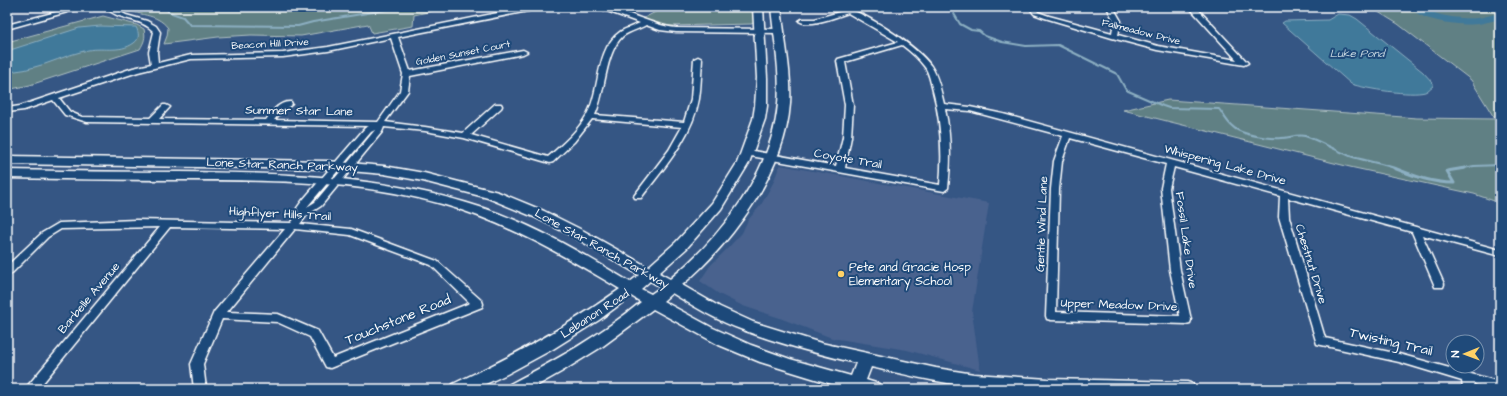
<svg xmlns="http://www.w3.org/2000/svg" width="1507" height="396" font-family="'Architects Daughter',sans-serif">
  <rect width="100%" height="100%" fill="#355684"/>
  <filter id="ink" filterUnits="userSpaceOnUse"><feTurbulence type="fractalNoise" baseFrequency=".025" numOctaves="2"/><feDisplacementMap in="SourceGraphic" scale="8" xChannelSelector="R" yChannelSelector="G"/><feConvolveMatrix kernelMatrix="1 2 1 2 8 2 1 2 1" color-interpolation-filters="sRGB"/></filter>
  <g filter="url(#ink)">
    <path fill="#49628e" d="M 780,165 L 989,203 L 972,312 L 980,370 L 907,350 L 832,338 L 777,317 L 743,306 L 719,294 L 700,281 L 710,266 L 727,249 L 742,233 L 748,220 L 761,205 L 773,183 Z"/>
    <path fill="#608084" stroke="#b0c0c2" d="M 122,7 L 221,7 L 238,9 L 293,10 L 296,7 L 450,7 L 414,15 L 413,26 L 372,33 L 368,24 L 301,36 L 251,35 L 218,37 L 164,44 L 167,36 L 168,28 C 156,12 138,17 122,7 Z
      M 665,7 L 754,7 L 754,23 L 751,24 L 669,26 L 654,24 L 642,19 Z
      M 1370,7 L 1491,7 L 1500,9 L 1500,203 L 1474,194 L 1350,167 L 1123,110 L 1168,100 L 1417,118 L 1495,119 L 1471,80 L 1398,24 Z
      M 103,16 L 137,25 L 144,29 C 146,38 144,42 140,49 L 30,85 L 7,90 L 7,42 Z"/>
    <path fill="#40799a" stroke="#8cafc2" d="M 1338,14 L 1350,15 L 1357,19 L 1423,72 L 1433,83 L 1433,86 C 1430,88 1428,91 1425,92 C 1411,96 1366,89 1351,84 L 1282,23 L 1285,21 L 1328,20 Z
      M 100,26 L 136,27 C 139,33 140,39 134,43 C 119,54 101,46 84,51 C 66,55 49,64 31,68 C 23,71 15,70 7,73 L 7,51 L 79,28 Z"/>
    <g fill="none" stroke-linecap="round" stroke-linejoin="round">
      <path stroke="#8cafc2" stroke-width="2" d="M 164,7 L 169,12 L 183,17 L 190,25 L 298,26 L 313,22 L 404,7
        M 950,7 L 960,24 L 971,30 L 979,31 L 985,36 L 1002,42 L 1026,46 L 1058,45 L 1117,74 L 1126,90 L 1163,106 L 1169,108 L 1219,109 C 1223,114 1227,122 1232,126 C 1240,135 1269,139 1281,138 C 1290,138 1296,134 1305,136 C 1320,141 1335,150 1350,156 C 1365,161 1382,163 1397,169
        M 1459,169 L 1474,166 L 1500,165"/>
      <path stroke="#8cafc2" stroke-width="3" d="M 1394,168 C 1414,176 1432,183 1454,183 L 1447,171 L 1465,168"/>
      <path fill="#40799a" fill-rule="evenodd" d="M 1413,7 L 1434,7 L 1433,9 L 1427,10 C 1442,17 1461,19 1478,18 C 1485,17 1492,14 1500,14 L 1500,20 C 1493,20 1486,23 1478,24 C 1462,26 1423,22 1412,9 Z"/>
      <defs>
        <path id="minor" d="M 75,7 L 85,7 L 7,29 L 7,25 Z
          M 105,7 L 112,7 L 126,15 L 147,21 L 156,26 L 160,32 L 157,52 L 158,63 L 191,55 L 283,53 L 328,47 L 528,7 L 541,7 L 538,9 L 398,37 L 410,71 L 523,50 L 527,52 L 523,54 L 410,76 L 408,91 L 385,122 L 425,127 L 463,133 L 495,104 L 501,104 L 502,106 L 501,108 L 471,135 L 548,157 C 564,143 582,128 590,108 C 600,84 597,48 620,32 C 626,28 634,26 640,23 L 596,7 C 624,7 648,25 676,28 L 778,29 L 781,31 L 778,33 L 676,32 L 660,30 L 646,25 C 639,29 630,31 623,36 C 604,54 606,92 595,115 L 684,122 L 691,99 L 694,59 L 698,57 L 702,59 C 701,72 701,86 699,99 C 692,137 664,168 641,198 L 635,198 L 634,196 L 669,150 L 682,127 L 592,119 L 574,142 L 553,162 L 550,163 L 464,138 L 425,131 L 384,127 L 382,132 L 321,206 L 307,215 L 300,224 L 351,229 L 437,261 L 482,301 L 483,304 L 482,307 L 330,368 L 326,367 L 310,337 L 277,322 L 222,319 L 203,364 L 206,389 L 194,389 L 191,364 L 214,312 L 285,229 L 170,227 L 38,389 L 25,389 L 160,227 L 61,229 L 48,237 L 11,274 L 7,275 L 7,266 L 42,233 L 59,223 L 136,220 L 291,223 L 299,213 L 297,208 L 302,201 L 365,128 L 369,126 L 87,122 L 65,115 L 53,100 L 24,110 L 7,112 L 7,108 L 20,106 L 133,68 L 151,64 L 149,52 L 154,32 C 141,17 118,21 105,7 ZM 391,38 L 403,74 L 400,91 L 378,122 L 274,120 C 281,112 285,110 292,104 L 291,102 C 279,101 272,112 266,120 L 159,119 L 170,107 L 166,105 L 163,105 L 150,118 L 82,117 L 70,112 L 59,98 L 138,72 L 191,59 L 283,57 L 328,51 ZM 375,130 L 315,202 L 307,207 L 371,132 ZM 295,229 L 350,235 L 431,265 L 470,303 L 333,358 L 318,331 L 278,314 L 227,312 Z
          M 838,7 C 859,7 918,47 931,66 C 938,76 941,92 944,104 L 970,107 L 1003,114 L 1500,250 L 1500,256 L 1422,235 L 1444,284 L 1443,287 L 1435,287 L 1434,284 L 1412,232 L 1288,198 L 1289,217 L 1325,338 L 1399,354 L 1500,382 L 1500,389 L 1491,389 L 1474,384 L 1475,389 L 1463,389 L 1462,381 L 1399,362 L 1317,344 L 1279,217 L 1280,196 L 1174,167 L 1169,188 L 1180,270 L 1191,320 L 1190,323 L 1186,324 L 1051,320 L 1047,319 L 1046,316 L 1051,189 L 1054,161 L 1063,136 L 970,111 L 945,109 C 951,135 951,161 948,188 L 944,191 L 745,155 L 744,153 L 745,151 L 748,150 L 836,166 L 843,137 L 845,105 L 837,61 L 838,59 L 898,42 L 848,13 C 836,17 809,28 799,21 L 802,19 L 815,19 L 843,11 ZM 902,45 C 910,51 918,58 924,66 C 929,72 930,80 932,87 C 941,119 943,151 940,185 L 845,168 L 851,137 L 853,105 L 845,62 ZM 1070,138 L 1166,164 L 1161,188 L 1170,270 L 1180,316 L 1056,312 L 1059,189 L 1062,161 Z
          M 1029,7 L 1035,7 L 1038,12 L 1049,16 L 1112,33 L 1114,21 L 1107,7 L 1113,7 L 1121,21 L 1118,35 L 1158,46 L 1237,60 L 1189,7 L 1196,7 L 1248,63 L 1244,65 L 1157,50 L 1112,38 L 1045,18 L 1034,14 Z"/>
        <path id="secondary" d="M 753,7 L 763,7 L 767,78 L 767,106 L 765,119 L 749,163 L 721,209 L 686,249 L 659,273 L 670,279 C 721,237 772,172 778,104 C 781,72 774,39 771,7 L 781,7 C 784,39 792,72 790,104 C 785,172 732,243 682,285 L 720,307 L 753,322 L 821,343 L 936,368 L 974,374 L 1048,379 L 1187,382 L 1193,384 L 1195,389 L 994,389 C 952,386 912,376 871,367 L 866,380 L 879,384 L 881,389 L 848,389 L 760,362 L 719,345 L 653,309 L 603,346 L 561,372 L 531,389 L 508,389 L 510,384 C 556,360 601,335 641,302 L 631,296 L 599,320 L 553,349 L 507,374 L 475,389 L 451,389 L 453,384 C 512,357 567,327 620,289 C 563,255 506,222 442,204 C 357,180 267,180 179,180 C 122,180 64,179 7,178 L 7,170 C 64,171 121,172 179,172 C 281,173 384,175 483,208 C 535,225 583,254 630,282 L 639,275 L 574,237 L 534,217 L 488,198 L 423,181 L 384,174 L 327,169 L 7,164 L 7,156 L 327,161 L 384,166 L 424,173 L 498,192 L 544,211 L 584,231 L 648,267 L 676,242 L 712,203 L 737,163 L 753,119 L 755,106 L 757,78 ZM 650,281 L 661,287 L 651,294 L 641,289 ZM 672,293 C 695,307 718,321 743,330 C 780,344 818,354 856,363 L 851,376 L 790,359 L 751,345 L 711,327 L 663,301 Z"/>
      </defs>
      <use href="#minor" stroke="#fff" stroke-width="3"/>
      <use href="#secondary" stroke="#fff" stroke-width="3"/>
      <use href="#minor" fill="#1f4a7a" fill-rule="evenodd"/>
      <use href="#secondary" fill="#1f4a7a" fill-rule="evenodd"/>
    </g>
  </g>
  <circle fill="#ffd166" stroke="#1f4a7a" stroke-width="1.5" cx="841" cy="274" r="4"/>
  <g text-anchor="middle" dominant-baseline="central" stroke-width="4" stroke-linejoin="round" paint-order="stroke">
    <g font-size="10" fill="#fff" stroke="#1f4a7a">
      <text transform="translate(1141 32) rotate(14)">Fallmeadow Drive</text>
      <text transform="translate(270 44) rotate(-3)">Beacon Hill Drive</text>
      <text transform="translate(463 53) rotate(-11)">Golden Sunset Court</text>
    </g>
    <g font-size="11" font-style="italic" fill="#cfdee6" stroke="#1f4a7a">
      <text x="1357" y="53">Luke Pond</text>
    </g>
    <g font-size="12" fill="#fff" stroke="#1f4a7a">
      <text transform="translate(299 111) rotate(1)">Summer Star Lane</text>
      <text transform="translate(848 159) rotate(10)">Coyote Trail</text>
      <text transform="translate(282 165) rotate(2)">Lone Star Ranch Parkway</text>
      <text transform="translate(1225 165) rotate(15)">Whispering Lake Drive</text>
      <text transform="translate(280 214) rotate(3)">Highflyer Hills Trail</text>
      <text transform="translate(1042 224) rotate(-88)">Gentle Wind Lane</text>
      <text transform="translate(1186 240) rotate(82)">Fossil Lake Drive</text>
      <text transform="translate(602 249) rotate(29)">Lone Star Ranch Parkway</text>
      <text transform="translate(1311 264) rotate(73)">Chestnut Drive</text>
      <text transform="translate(89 298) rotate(-50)">Barbelle Avenue</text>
      <text transform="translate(1119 305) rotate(2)">Upper Meadow Drive</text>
      <text transform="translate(595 314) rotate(-33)">Lebanon Road</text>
    </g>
    <g font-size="12" fill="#fff" stroke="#1f4a7a" text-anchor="start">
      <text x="849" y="267">Pete and Gracie Hosp<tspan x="849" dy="14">Elementary School</tspan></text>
    </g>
    <g font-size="14" fill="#fff" stroke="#1f4a7a">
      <text transform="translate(398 320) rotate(-22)">Touchstone Road</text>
      <text transform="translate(1391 342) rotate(13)">Twisting Trail</text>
    </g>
  </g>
  <rect width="1507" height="396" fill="none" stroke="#1f4a7a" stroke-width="24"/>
  <rect x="12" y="12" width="1483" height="372" fill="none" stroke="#fff" stroke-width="1.5" filter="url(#ink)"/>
  <g transform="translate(1465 354) rotate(269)"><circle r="19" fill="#1f4a7a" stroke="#7992af"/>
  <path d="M0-3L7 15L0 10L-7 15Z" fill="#ffd166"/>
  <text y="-6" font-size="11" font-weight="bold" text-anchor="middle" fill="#ffffff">N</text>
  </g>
</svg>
